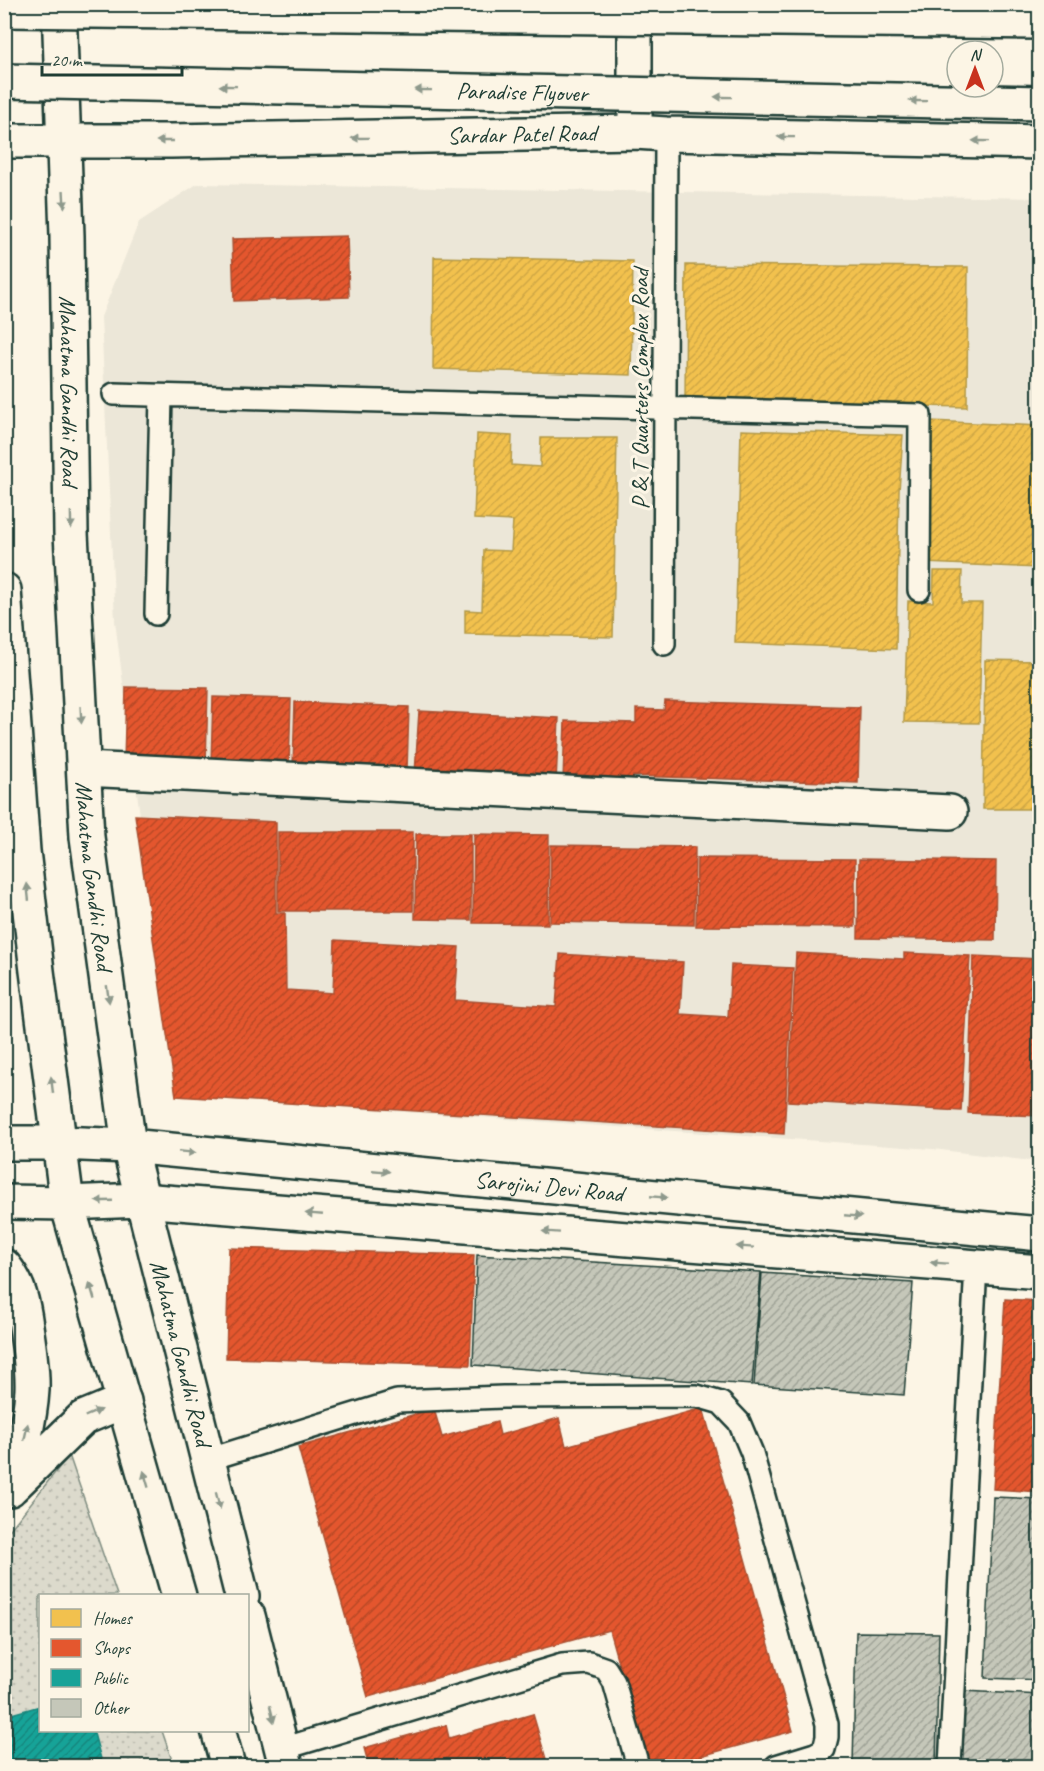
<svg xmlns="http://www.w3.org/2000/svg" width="1044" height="1771" font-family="Caveat,sans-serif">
  <defs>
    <pattern id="grass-dots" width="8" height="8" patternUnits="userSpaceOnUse" patternTransform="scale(1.5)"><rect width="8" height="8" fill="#dcdacc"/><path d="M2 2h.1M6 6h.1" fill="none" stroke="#bcbcb0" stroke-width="1.8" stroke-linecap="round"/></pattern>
    <pattern id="homes-hatch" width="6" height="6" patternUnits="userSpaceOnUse" patternTransform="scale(1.5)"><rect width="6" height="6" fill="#f2c14e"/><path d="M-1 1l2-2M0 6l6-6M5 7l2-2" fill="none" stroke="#cfa745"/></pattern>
    <pattern id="shops-hatch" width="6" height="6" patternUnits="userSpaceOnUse" patternTransform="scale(1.5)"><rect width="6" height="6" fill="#e4572e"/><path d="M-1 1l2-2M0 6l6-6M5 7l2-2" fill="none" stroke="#b84928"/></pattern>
    <pattern id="public-hatch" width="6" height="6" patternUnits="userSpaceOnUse" patternTransform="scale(1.5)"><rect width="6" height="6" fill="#17a398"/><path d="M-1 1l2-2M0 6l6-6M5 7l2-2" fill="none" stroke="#14867d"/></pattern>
    <pattern id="building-hatch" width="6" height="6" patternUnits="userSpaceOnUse" patternTransform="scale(1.5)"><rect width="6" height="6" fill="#c5c7b9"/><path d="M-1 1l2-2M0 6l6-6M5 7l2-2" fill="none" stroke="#9fa397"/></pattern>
  </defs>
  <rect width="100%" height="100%" fill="#fcf5e5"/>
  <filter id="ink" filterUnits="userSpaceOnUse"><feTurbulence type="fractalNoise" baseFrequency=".0167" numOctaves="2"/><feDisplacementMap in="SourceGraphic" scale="12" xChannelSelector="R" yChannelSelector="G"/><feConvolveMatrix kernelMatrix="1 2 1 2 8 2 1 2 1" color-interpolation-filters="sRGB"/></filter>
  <g filter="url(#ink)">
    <path fill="#ece7d8" d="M 197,184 L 1039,198 L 1039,1162 L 933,1149 L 176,1096 L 115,621 L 101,317 L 139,222 Z"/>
    <path fill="url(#grass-dots)" stroke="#7e8c80" stroke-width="1.5" d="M 69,1455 L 117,1595 L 40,1596 L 40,1730 L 162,1731 L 174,1766 L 5,1766 L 4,1537 Z"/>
    <path fill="url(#homes-hatch)" stroke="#b39946" stroke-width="1.5" d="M 434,257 L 633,261 L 631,375 L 433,369 Z
      M 686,265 L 968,267 L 967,407 L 685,401 Z
      M 930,421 L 1040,426 L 1040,568 L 924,563 Z
      M 741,430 L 903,435 L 899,491 L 896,649 L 735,643 Z
      M 477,434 L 512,436 L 511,465 L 540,467 L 541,438 L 617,438 L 613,637 L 465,634 L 465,610 L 482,611 L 484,550 L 511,551 L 513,521 L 474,519 Z
      M 934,571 L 962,571 L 961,603 L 982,603 L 979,723 L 904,722 L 908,601 L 933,602 Z
      M 985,660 L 1040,661 L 1040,809 L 983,809 Z"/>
    <path fill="url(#shops-hatch)" stroke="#a94f30" stroke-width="1.5" d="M 347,236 L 349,297 L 234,301 L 232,239 Z
      M 126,687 L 208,688 L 206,764 L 124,762 Z
      M 213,697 L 291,699 L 289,766 L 211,764 Z
      M 665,701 L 860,707 L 858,783 L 633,776 L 633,783 L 563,781 L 565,721 L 636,723 L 636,709 L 664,710 Z
      M 295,702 L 409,707 L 407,770 L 293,766 Z
      M 419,711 L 559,718 L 556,782 L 415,774 Z
      M 135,815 L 276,822 L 276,913 L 285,913 L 286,990 L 333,993 L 335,940 L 459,947 L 455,1000 L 556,1007 L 560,954 L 683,962 L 680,1014 L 728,1017 L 731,965 L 793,968 L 784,1134 L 176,1096 Z
      M 278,832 L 413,832 L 413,911 L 278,911 Z
      M 416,834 L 471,834 L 471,920 L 415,919 Z
      M 474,834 L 549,835 L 548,924 L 473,923 Z
      M 551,845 L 695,847 L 694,925 L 550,922 Z
      M 697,858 L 855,859 L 855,927 L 696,926 Z
      M 859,859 L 996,861 L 995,940 L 858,938 Z
      M 796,953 L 904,959 L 904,953 L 970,956 L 961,1111 L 788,1101 Z
      M 973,956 L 1040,959 L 1040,1116 L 968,1113 Z
      M 229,1248 L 474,1255 L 470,1365 L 226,1358 Z
      M 1005,1299 L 1040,1301 L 1040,1492 L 993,1489 Z
      M 703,1408 L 793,1731 L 664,1766 L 647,1766 L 609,1630 L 368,1697 L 298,1447 L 434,1409 L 442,1437 L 497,1422 L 500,1435 L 559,1418 L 566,1446 Z
      M 533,1714 L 548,1766 L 369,1766 L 364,1748 L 446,1725 L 449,1738 Z"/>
    <path fill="url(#public-hatch)" stroke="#19847a" stroke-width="1.5" d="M 40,1706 L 40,1730 L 93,1730 L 103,1766 L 4,1766 L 4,1716 Z"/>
    <path fill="url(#building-hatch)" stroke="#1f3d34" stroke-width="1.5" d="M 477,1255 L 761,1272 L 752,1385 L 473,1365 Z
      M 762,1273 L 913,1283 L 904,1395 L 754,1385 Z
      M 993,1497 L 1040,1499 L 1040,1680 L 985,1678 Z
      M 856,1632 L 939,1633 L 936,1766 L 853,1766 Z
      M 964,1691 L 1040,1695 L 1040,1766 L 960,1766 Z"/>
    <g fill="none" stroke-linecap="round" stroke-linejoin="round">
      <defs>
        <path id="service" d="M 114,394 L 920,415 L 919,590
          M 156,614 L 161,396
          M 664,644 L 666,134
          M 207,1460 L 397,1401 L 503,1397 L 697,1396 L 721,1403 L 739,1422 L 752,1453 L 827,1724 L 827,1737 L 824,1749 L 815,1754 L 776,1766
          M 282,1749 L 562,1665 L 589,1663 L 606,1669 L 614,1682 L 638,1766
          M 950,1766 L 976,1265"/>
        <path id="minor" d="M 84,769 L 950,812"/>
        <path id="tertiary" d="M 4,1143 L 59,1143
          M 4,1202 L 67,1203
          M 4,1266 C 19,1284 23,1303 26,1326 C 29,1346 33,1369 32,1390 C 30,1424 20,1456 10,1489
          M 12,1487 L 83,1418 L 124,1401"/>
        <g id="secondary">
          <path id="s1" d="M 59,1143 L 129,1146 L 1040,1234"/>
          <path d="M 67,1203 L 141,1200 L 1040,1272"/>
        </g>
        <g id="primary">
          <path d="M 635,121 L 635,4"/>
          <path id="s2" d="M 4,141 L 171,141 L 635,132 L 666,134 L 1040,142"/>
        </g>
        <g id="trunk">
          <path id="s3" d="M 59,4 L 67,236 L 71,533 L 87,837 L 129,1146 L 242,1596"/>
          <path d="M 4,590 L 23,851 L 37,971 L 67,1203 L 179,1596"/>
          <path d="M 248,1616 L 286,1766"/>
          <path d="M 218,1730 L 228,1766"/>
        </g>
      </defs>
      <use href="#service" stroke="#1f3d34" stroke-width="26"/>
      <use href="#minor" stroke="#1f3d34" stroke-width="38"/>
      <use href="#tertiary" stroke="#1f3d34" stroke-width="38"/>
      <use href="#secondary" stroke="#1f3d34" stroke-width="38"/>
      <use href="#primary" stroke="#1f3d34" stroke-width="38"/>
      <use href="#trunk" stroke="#1f3d34" stroke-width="38"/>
      <use href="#service" stroke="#fcf5e5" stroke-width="21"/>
      <use href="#minor" stroke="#fcf5e5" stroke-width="33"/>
      <use href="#tertiary" stroke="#fcf5e5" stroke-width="33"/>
      <use href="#secondary" stroke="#fcf5e5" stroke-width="33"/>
      <use href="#primary" stroke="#fcf5e5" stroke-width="33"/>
      <use href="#trunk" stroke="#fcf5e5" stroke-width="33"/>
      <defs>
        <g id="primary-bridge">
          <path d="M 4,10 L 1040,22"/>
          <path id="s4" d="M 4,81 L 1040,103"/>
        </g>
      </defs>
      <use href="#primary-bridge" stroke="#1f3d34" stroke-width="38" stroke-linecap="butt"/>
      <use href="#primary-bridge" stroke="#fcf5e5" stroke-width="33"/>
    </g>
    <defs><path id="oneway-solid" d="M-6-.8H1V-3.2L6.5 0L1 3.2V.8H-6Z" transform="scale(1.5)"/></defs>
    <g fill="#8e998c">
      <use href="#oneway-solid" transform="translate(228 86) rotate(-179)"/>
      <use href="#oneway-solid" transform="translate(423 90) rotate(-179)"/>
      <use href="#oneway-solid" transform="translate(723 97) rotate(-179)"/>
      <use href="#oneway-solid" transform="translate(918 101) rotate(-179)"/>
      <use href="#oneway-solid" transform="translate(786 137) rotate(-179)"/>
      <use href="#oneway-solid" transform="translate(360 138) rotate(179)"/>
      <use href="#oneway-solid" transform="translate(165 141) rotate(-180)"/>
      <use href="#oneway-solid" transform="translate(981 141) rotate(-179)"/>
      <use href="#oneway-solid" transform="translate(64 199) rotate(87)"/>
      <use href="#oneway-solid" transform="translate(71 520) rotate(89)"/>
      <use href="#oneway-solid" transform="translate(81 715) rotate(87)"/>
      <use href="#oneway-solid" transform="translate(28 892) rotate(-96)"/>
      <use href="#oneway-solid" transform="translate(108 994) rotate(82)"/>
      <use href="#oneway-solid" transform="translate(52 1085) rotate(-97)"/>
      <use href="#oneway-solid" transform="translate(187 1152) rotate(5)"/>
      <use href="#oneway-solid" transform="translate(381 1171) rotate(5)"/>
      <use href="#oneway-solid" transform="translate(659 1197) rotate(5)"/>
      <use href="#oneway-solid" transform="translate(104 1201) rotate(178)"/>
      <use href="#oneway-solid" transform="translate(314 1214) rotate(-175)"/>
      <use href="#oneway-solid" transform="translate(853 1216) rotate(5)"/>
      <use href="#oneway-solid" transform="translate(551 1232) rotate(-176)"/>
      <use href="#oneway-solid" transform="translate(745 1247) rotate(-176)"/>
      <use href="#oneway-solid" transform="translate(939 1263) rotate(-176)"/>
      <use href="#oneway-solid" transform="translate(92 1291) rotate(-106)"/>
      <use href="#oneway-solid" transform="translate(93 1413) rotate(-23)"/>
      <use href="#oneway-solid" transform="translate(26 1432) rotate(-78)"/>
      <use href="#oneway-solid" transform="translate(146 1479) rotate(-106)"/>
      <use href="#oneway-solid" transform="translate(218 1501) rotate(76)"/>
      <use href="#oneway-solid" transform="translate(272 1714) rotate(76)"/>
    </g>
  </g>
  <g text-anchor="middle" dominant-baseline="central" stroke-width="6" stroke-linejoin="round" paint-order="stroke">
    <g font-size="24" fill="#1f3d34" stroke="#fcf5e5">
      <text stroke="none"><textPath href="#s4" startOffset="518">Paradise Flyover</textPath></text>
      <text stroke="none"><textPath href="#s2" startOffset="518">Sardar Patel Road</textPath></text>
      <text transform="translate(640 389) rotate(-90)">P &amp; T Quarters Complex Road</text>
      <text stroke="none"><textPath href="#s3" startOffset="387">Mahatma Gandhi Road</textPath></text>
      <text stroke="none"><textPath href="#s3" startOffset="873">Mahatma Gandhi Road</textPath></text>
      <text stroke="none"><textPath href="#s1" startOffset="492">Sarojini Devi Road</textPath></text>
      <text stroke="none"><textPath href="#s3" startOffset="1359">Mahatma Gandhi Road</textPath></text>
    </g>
  </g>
  <rect width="1044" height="1771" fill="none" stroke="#fcf5e5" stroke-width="24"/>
  <rect x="12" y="12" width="1020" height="1747" fill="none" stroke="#1f3d34" stroke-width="2" filter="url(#ink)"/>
  <rect x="39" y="1594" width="210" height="138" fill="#fcf5e5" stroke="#a4ab9e" stroke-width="1.5"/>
  <rect x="51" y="1609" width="30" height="18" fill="#f2c14e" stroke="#a4ab9e" stroke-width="1.5"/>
  <text x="93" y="1624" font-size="18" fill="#1f3d34">Homes</text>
  <rect x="51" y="1639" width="30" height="18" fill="#e4572e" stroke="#a4ab9e" stroke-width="1.5"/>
  <text x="93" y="1654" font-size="18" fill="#1f3d34">Shops</text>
  <rect x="51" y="1669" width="30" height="18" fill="#17a398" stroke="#a4ab9e" stroke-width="1.5"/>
  <text x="93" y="1684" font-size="18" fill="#1f3d34">Public</text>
  <rect x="51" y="1699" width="30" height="18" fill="#c5c7b9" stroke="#a4ab9e" stroke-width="1.5"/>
  <text x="93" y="1714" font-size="18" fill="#1f3d34">Other</text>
  <g transform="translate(975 69)"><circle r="28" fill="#fcf5e5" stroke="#a4ab9e" stroke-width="1.5"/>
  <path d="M0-4.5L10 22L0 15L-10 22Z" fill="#c8321e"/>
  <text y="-9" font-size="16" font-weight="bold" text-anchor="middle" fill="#1f3d34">N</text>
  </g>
  <path d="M42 66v9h140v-9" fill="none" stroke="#1f3d34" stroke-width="3"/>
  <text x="51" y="66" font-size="18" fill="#1f3d34" stroke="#fcf5e5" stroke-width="4.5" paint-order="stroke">20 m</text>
</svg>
